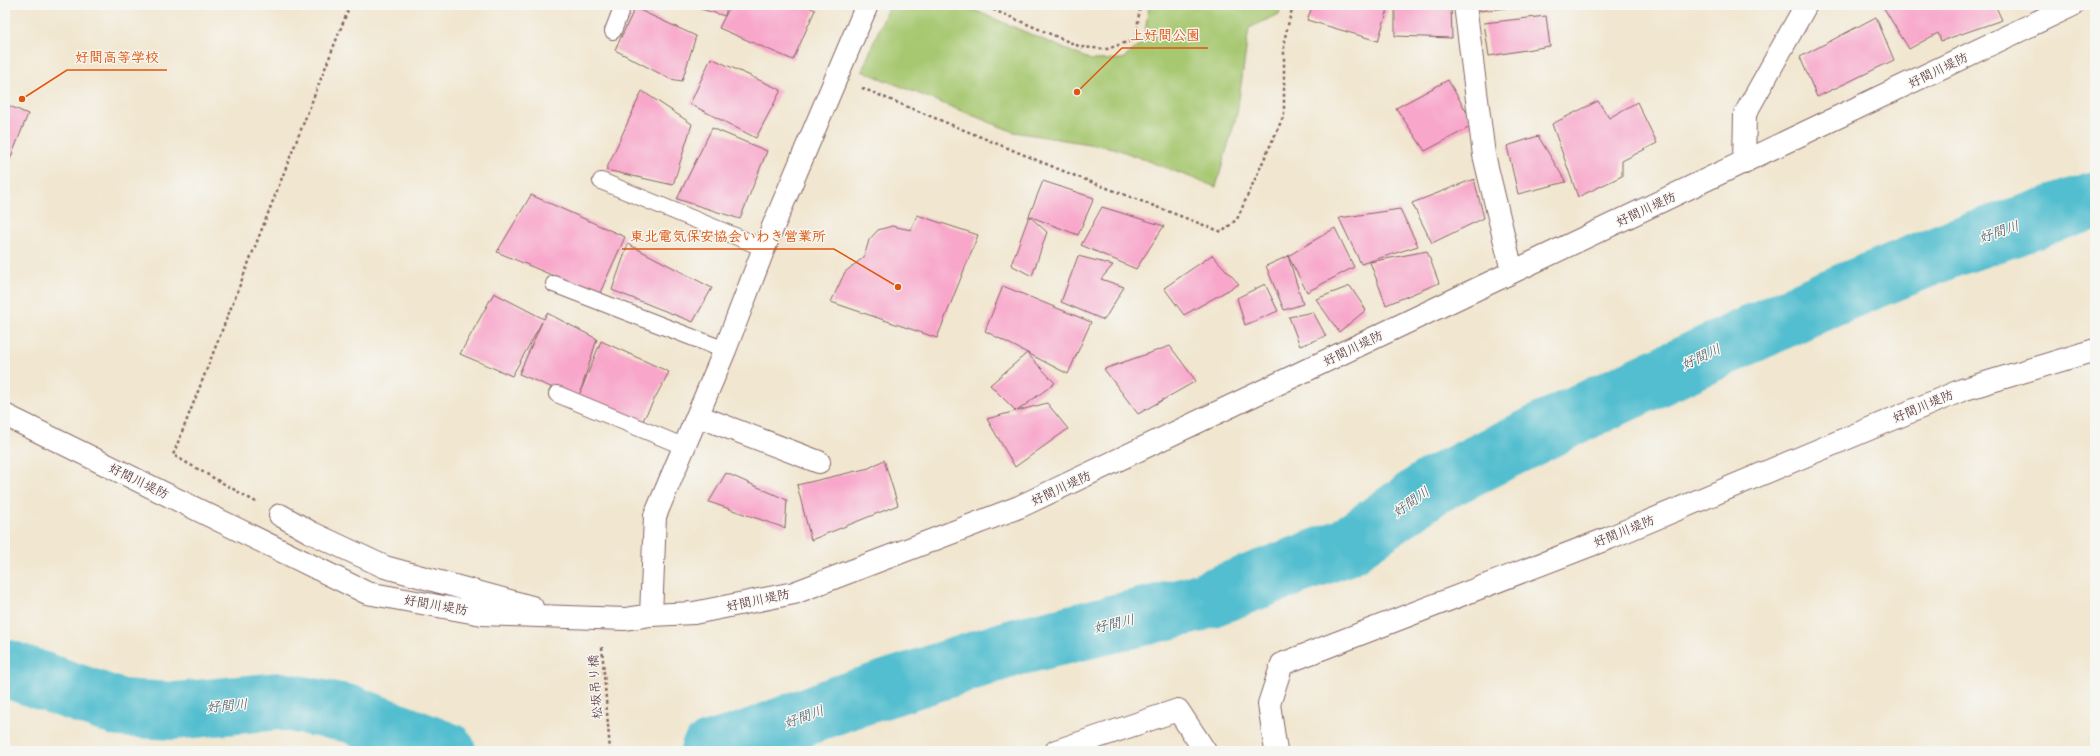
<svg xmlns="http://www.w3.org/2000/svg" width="2100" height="756" font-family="Sriracha,'Klee One',sans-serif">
  <rect width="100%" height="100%" fill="#f6f6f2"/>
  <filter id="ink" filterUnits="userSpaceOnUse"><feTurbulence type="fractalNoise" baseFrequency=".025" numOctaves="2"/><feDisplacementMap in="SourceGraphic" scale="8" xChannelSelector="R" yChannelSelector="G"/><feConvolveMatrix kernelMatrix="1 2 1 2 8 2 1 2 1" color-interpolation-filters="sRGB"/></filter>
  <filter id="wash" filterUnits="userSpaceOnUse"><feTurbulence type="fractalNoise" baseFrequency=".012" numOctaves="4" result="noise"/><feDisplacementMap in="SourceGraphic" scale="16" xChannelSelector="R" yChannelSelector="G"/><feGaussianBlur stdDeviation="0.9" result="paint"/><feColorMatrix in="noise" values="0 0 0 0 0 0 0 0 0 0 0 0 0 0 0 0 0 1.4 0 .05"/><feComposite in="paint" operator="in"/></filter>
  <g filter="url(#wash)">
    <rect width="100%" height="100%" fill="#f1e6cf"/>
    <path fill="#a7c871" stroke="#78744e" d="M 889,5 L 962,5 L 1091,60 L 1123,59 L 1144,41 L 1149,5 L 1281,5 L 1279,14 L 1249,28 L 1237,113 L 1216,187 L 1114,148 L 1014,132 L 862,71 Z"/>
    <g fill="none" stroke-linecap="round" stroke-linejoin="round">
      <path stroke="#53becf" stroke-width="58" d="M 5,668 L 120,708 L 174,711 L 280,701 L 351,714 L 447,751
        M 709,751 L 746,740 L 839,704 L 1016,647 L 1192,605 L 1346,547 L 1433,486 L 1568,419 L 1825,300 L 1953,248 L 2095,200"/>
    </g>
    <g id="blocks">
      <path fill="#f8a7ca" d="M 687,5 L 727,5 L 725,16 L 731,5 L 805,5 L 815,10 L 793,60 L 719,28 L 725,16 Z
        M 1313,5 L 1387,5 L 1389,6 L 1378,41 L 1307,20 Z
        M 1395,5 L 1451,5 L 1452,38 L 1395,36 Z
        M 1480,5 L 1506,5 L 1506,8 L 1480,11 Z
        M 1882,5 L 1995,5 L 2002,20 L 1941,41 L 1938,33 L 1909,49 Z
        M 635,8 L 696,36 L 682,81 L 670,79 L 615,50 Z
        M 1546,16 L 1550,46 L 1489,56 L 1484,23 Z
        M 1876,17 L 1894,60 L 1817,97 L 1800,57 Z
        M 711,58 L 781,90 L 756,138 L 690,104 Z
        M 1448,80 L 1474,125 L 1425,151 L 1396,108 Z
        M 642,91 L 692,124 L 673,185 L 606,170 Z
        M 1598,101 L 1609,118 L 1637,102 L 1657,143 L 1622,161 L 1622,176 L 1578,197 L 1552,124 Z
        M 5,104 L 28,114 L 5,172 Z
        M 712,128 L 767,151 L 740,219 L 677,199 Z
        M 1538,136 L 1566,182 L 1518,194 L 1507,146 Z
        M 1474,179 L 1484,218 L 1432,243 L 1412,203 Z
        M 1043,181 L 1094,198 L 1078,235 L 1029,216 Z
        M 531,195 L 625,237 L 599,295 L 497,252 Z
        M 1102,207 L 1164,226 L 1136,269 L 1081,245 Z
        M 1400,209 L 1418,246 L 1361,264 L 1339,218 Z
        M 917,215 L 978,235 L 937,338 L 831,302 L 845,272 L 864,257 L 869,240 L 878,230 L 892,226 L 911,230 Z
        M 1029,216 L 1047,232 L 1032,276 L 1011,265 Z
        M 1335,228 L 1354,267 L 1307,292 L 1288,256 Z
        M 628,244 L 712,288 L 693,322 L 612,290 Z
        M 1427,251 L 1439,283 L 1386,305 L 1370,262 Z
        M 1212,255 L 1239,284 L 1184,315 L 1164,288 Z
        M 1078,256 L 1113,265 L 1101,279 L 1124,287 L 1104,320 L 1061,302 Z
        M 1288,256 L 1303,304 L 1284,310 L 1266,266 Z
        M 1265,284 L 1278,311 L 1245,325 L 1237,298 Z
        M 1003,286 L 1091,322 L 1068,374 L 985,331 Z
        M 1350,286 L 1366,310 L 1339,332 L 1316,299 Z
        M 494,293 L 544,319 L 547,313 L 597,339 L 580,393 L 601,341 L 669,372 L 641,424 L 519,374 L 542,322 L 512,376 L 460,354 Z
        M 1313,312 L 1326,336 L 1300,346 L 1289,317 Z
        M 1170,346 L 1196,381 L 1138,414 L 1104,369 Z
        M 1027,353 L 1055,383 L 1017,411 L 1047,403 L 1068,429 L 1015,467 L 987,419 L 1016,411 L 990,385 Z
        M 884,460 L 898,505 L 811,540 L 797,485 L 869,468 Z
        M 726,473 L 787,500 L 785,528 L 709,502 Z"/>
    </g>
  </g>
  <g filter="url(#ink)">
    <use href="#blocks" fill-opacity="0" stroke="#846564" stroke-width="1"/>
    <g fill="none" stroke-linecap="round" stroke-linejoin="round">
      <defs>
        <path id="lane" d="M 613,31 L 623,5
          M 601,181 L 764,248
          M 554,284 L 725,350
          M 557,394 L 685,447"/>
        <path id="street" d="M 1465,5 L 1484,155 L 1512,271
          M 1744,163 L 1745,114 L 1806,5
          M 5,415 L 367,593 L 482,614 L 625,619 L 651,615 L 694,613 L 794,593 L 1019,507 L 2073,5
          M 698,416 L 819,462
          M 280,515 L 310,532 L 385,567 L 532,607
          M 651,615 L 655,516 L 725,350 L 764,248 L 867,5
          M 1056,751 L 1178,710 L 1205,751
          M 1276,751 L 1269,704 L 1282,664 L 1609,538 L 1962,390 L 2095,350"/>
      </defs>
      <use href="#lane" stroke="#846564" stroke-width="18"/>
      <use href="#street" stroke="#846564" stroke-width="24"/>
      <path stroke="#846564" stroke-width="2.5" stroke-dasharray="3 3" stroke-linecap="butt" d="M 982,5 L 1081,47 L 1107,49 L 1136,39 L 1140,5
        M 862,88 L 1073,175 L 1222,232 L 1237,219 L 1284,115 L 1284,41 L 1293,5
        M 256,502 L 173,455 L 350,5
        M 602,647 L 610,751"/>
      <use href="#lane" stroke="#fff" stroke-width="16"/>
      <use href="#street" stroke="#fff" stroke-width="22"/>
    </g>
  </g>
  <g text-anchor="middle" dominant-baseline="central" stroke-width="3" stroke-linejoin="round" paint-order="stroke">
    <g font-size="13" fill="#4a1f2b" stroke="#f6f6f2">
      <text transform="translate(1938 70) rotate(-26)">好間川堤防</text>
      <text transform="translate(1646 209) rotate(-25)">好間川堤防</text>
      <text transform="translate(1353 348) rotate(-26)">好間川堤防</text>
      <text transform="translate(1923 406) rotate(-23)">好間川堤防</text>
      <text transform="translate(139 481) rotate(26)">好間川堤防</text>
      <text transform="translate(1061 488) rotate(-25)">好間川堤防</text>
      <text transform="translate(1624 531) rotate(-22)">好間川堤防</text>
      <text transform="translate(758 600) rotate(-12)">好間川堤防</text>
      <text transform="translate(436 605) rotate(10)">好間川堤防</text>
      <text transform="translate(595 687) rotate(-94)">松坂吊り橋</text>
    </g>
    <g font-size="14" font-style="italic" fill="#4d5764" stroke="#f6f6f2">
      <text transform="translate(1999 232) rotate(-19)">好間川</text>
      <text transform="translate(1701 357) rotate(-25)">好間川</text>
      <text transform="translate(1411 502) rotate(-35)">好間川</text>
      <text transform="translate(1114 624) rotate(-13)">好間川</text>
      <text transform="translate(227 706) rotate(-5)">好間川</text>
      <text transform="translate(804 717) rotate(-20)">好間川</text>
    </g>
  </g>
  <path fill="none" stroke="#e0560e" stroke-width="1.5" d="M1077 92L1122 48H1208M22 99L67 70H167M898 287L834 249H622"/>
  <g fill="#e0560e" stroke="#f6f6f2" stroke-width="1.5">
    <circle cx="1077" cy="92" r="4"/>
    <circle cx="22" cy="99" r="4"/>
    <circle cx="898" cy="287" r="4"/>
  </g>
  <g font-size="14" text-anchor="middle" font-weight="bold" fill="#e0560e" stroke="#f6f6f2" stroke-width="3" stroke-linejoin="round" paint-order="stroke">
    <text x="1165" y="40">上好間公園</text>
    <text x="117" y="62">好間高等学校</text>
    <text x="728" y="241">東北電気保安協会いわき営業所</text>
  </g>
  <rect width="2100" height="756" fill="none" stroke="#f6f6f2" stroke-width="20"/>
</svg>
